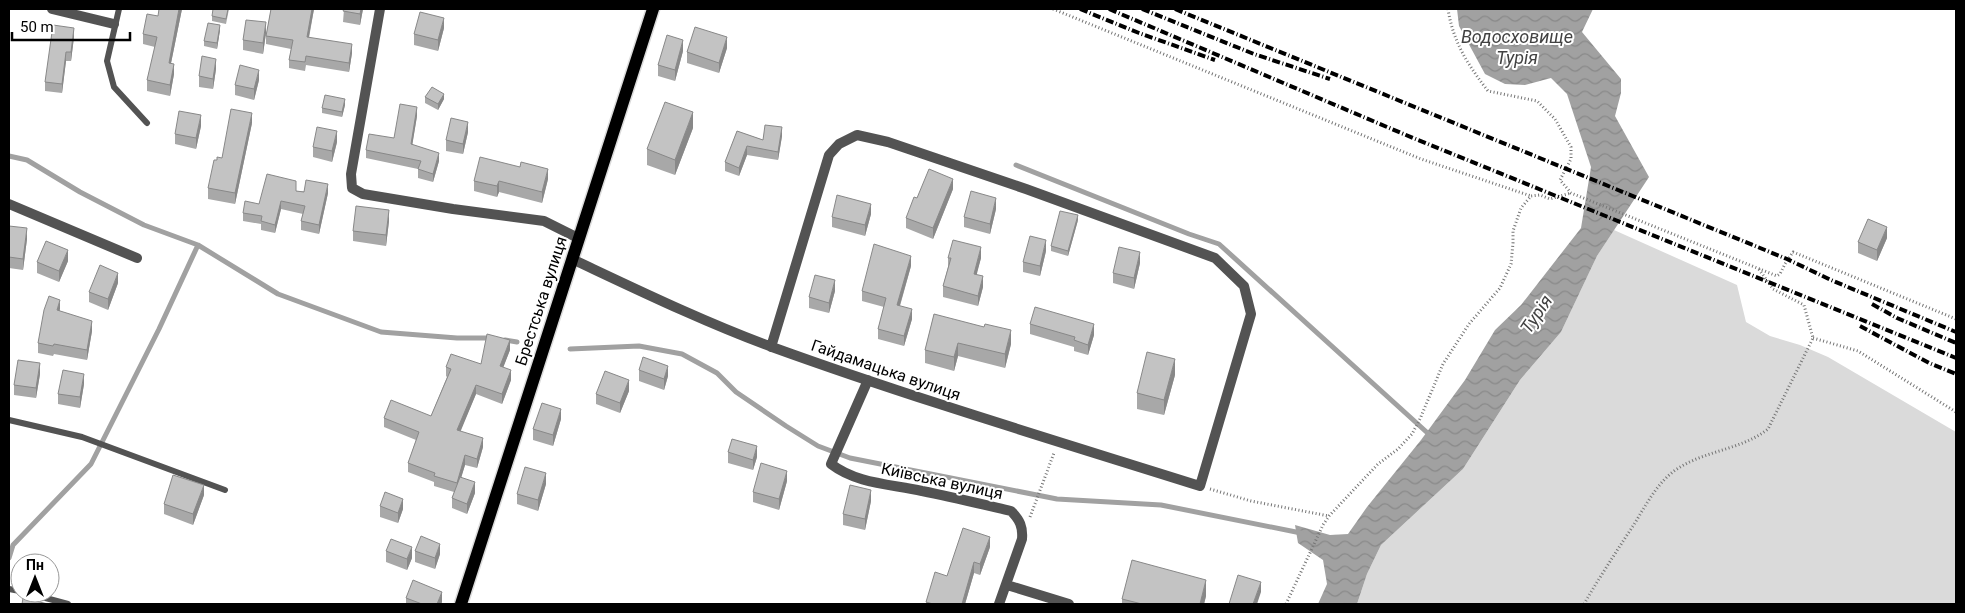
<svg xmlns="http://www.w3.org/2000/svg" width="1965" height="613" font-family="Roboto,sans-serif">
  <defs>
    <pattern id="water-waves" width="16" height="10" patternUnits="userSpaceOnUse" patternTransform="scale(1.25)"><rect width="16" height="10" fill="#a1a1a1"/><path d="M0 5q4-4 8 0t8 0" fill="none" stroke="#898989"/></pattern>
  </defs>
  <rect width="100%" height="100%" fill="#fff"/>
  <path fill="#dadada" d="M 1614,230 L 1737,285 L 1746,322 L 1770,336 L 1800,345 L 1828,357 L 1956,432 L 1956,604 L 1357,604 L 1367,574 L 1381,545 L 1463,469 L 1520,380 L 1561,332 L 1597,256 Z"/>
  <path fill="url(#water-waves)" d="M 1457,9 L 1593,9 L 1582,32 L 1621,79 L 1621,93 L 1615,116 L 1649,177 L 1597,256 L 1561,332 L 1520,380 L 1463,469 L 1381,545 L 1367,574 L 1357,604 L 1318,604 L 1327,584 L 1323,560 L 1298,543 L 1295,525 L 1330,535 L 1348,534 L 1367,507 L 1421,440 L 1465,380 L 1495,330 L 1521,305 L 1581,228 L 1591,167 L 1567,94 L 1551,78 L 1525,85 L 1505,84 L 1485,74 L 1459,26 Z"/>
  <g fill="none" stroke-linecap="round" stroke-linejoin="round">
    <path stroke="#a1a1a1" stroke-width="5" d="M 9,156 L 27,160 L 80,192 L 144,225 L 198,245 L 278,294 L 381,332 L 457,338 L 491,338
      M 1016,165 L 1189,234 L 1219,244 L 1432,437
      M 505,340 L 517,342
      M 570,349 L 639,346 L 682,354 L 717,373 L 736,392 L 786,426 L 818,446 L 850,458 L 1057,499 L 1161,505 L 1301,533
      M 9,558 L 13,545 L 91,464 L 159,329 L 198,245"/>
    <defs>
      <path id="primary" d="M 461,604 L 653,9"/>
    </defs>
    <use href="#primary" stroke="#dbdbdb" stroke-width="15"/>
    <path stroke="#757575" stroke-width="3" stroke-dasharray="1 2.5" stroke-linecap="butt" d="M 1053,9 L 1421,159 L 1531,196
      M 1448,9 C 1453,42 1468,65 1488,91 L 1537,101 L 1555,119 L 1571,147 L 1571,159 L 1560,180 L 1571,193 L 1777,276 L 1780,274 L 1785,264 L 1793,252 L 1956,319
      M 1813,338 L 1858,351 L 1956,412
      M 1210,489 L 1251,501 L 1329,516
      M 1030,517 L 1054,453
      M 1286,604 L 1323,525 L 1329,516 L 1378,464 L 1398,449 L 1412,434 L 1420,419 L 1443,364 L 1469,324 L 1500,288 L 1511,264 L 1513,243 L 1513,231 L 1521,208 L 1531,196 L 1540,195 L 1550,199 L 1571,193
      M 1584,604 C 1599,578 1616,552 1633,526 C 1645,507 1657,482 1677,469 C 1706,450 1741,450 1768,429 L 1813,338 L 1804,305 L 1773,289 L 1758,268"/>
    <path stroke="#535353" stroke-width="6" d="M 119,9 L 107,61 L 114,87 L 147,123
      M 9,420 L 82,437 L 225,490
      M 9,589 L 20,591
      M 27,593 L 68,604"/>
    <path stroke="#535353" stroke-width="10" d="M 52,9 L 114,24
      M 380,9 L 351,174 L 352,188 L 363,194 L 453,209 L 544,221 L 578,238
      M 9,204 L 137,258
      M 572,259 C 638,290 704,322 772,347 C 913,398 1057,441 1200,486 L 1251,314 L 1244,286 L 1215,258 L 1026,189 L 888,142 L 857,135 L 839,144 L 829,155 L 771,347
      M 868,380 L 831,464 C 857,484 891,484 922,491 C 952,497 981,504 1011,511 C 1020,520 1023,527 1022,539 L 999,604
      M 1007,585 L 1069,604"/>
    <use href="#primary" stroke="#000" stroke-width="12"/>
    <path stroke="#000" stroke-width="4" stroke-dasharray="8 2.5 1 2.5" stroke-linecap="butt" d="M 1080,9 L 1139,33 L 1215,60
      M 1109,9 L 1413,138 L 1956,358
      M 1142,9 L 1254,54 L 1330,79
      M 1175,9 L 1787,259 L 1831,280 L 1956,332
      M 1872,304 L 1897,318 L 1956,343
      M 1860,326 L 1929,363 L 1956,374"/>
  </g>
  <path fill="#a8a8a8" d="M 182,9 L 171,63 L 174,74 L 170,96 L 147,91 L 147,80 L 155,47 L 143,44 L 143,34 L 158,16 Z
    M 229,9 L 226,24 L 212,21 L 212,16 Z
    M 271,9 L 314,9 L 309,38 L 352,53 L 349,72 L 306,65 L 305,71 L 289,68 L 289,60 L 291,49 L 266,44 L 266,36 Z
    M 344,9 L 363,9 L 360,25 L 343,22 Z
    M 444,28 L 438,51 L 414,45 L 414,34 Z
    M 220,30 L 217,49 L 204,46 L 204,41 Z
    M 266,33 L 263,54 L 243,50 L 243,40 Z
    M 74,37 L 71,61 L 66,61 L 62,93 L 45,91 L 45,82 Z
    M 727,48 L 719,73 L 687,63 L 687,52 Z
    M 683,51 L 675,81 L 658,76 L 658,65 Z
    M 216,69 L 213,89 L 199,87 L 199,76 Z
    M 259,80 L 254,100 L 235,95 L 235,85 Z
    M 425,97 L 444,99 L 438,110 L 425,103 Z
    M 345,105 L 342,117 L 322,113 L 322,108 Z
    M 417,116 L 412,145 L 439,161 L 433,182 L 418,178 L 418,169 L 366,158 L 366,150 L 394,138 Z
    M 252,123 L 235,204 L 208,199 L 208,188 L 217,160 L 222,158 Z
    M 201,126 L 196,149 L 175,144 L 175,134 Z
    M 693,128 L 675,175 L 647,165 L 647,149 Z
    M 737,131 L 763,140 L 782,136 L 778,160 L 747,155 L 739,176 L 725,171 L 725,162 Z
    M 468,132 L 463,154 L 446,151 L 446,140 Z
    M 337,142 L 332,162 L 313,157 L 313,147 Z
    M 520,167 L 548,179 L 542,203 L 499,192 L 497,197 L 474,191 L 474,181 Z
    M 953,189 L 933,239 L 906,228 L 906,218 L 917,198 Z
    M 296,191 L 328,193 L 319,234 L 301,230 L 301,221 L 303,214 L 281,209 L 275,233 L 261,230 L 261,224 L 243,221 L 243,213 L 259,204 Z
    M 996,209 L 990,234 L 964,227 L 964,217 Z
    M 871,214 L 865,236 L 832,227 L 832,217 Z
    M 1078,220 L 1068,256 L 1051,251 L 1051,246 Z
    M 389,221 L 386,246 L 353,241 L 353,231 Z
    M 9,226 L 27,239 L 23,270 L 9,268 Z
    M 1887,238 L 1877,261 L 1858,253 L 1858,242 Z
    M 1046,251 L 1040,276 L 1023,272 L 1023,262 Z
    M 948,258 L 981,258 L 976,275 L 983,287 L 978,306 L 943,297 L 943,286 L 948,267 Z
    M 68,261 L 59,282 L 37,273 L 37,262 Z
    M 1140,263 L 1134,289 L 1113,283 L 1113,273 Z
    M 911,266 L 900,306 L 912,319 L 904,346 L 878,339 L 878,329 L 884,307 L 862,301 L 862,291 Z
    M 118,283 L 108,310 L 89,302 L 89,292 Z
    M 835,291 L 829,313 L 809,308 L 809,297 Z
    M 60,309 L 60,311 L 92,331 L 87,360 L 54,354 L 53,356 L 38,353 L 38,343 Z
    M 934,314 L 1011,344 L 1005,368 L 958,356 L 954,371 L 925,363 L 925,350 Z
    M 1030,324 L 1094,335 L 1088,355 L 1074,351 L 1074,347 L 1030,334 Z
    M 510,350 L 503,367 L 511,380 L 502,404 L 476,394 L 460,431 L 483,447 L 477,468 L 465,465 L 461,477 L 475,493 L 467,514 L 452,508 L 452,498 L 454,492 L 434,486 L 434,482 L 408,472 L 408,463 L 416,440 L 384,427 L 384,418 L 431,416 L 447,377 L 446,376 L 446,367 L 481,364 Z
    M 639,370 L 668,376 L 664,390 L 639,381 Z
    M 40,374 L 36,398 L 14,395 L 14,385 Z
    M 1175,375 L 1164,415 L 1137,409 L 1137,393 Z
    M 84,384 L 80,408 L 58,404 L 58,394 Z
    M 629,391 L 620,413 L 596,404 L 596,394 Z
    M 561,419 L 553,446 L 533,440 L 533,429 Z
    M 728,452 L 757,457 L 753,470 L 728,463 Z
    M 787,481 L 779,510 L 753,502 L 753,492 Z
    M 546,484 L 538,511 L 517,504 L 517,494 Z
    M 204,495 L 193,525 L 164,514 L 164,504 Z
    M 871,501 L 865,530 L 843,525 L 843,514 Z
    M 380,506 L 403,509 L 398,523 L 380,517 Z
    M 990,547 L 980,575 L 974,573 L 965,604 L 926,604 L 926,602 L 947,576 Z
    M 386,551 L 412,558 L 407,570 L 386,562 Z
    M 415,551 L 440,554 L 435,569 L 415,562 Z
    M 1206,596 L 1204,604 L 1122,604 L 1122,599 Z
    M 406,598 L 442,602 L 441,604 L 406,604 Z"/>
  <path fill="#888" d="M 179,9 L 182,9 L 169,73 L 169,63 Z
    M 312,9 L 314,9 L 307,46 L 307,37 Z
    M 361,9 L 363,9 L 360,25 L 360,14 Z
    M 444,18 L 444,28 L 438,51 L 438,40 Z
    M 266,22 L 266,33 L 263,54 L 263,43 Z
    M 220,25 L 220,30 L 217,49 L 217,43 Z
    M 74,28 L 74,37 L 71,61 L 71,52 Z
    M 727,37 L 727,48 L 719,73 L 719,63 Z
    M 683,40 L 683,51 L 675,81 L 675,70 Z
    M 352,44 L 352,53 L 349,72 L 349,63 Z
    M 66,52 L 66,61 L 62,93 L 62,84 Z
    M 216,59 L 216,69 L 213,89 L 213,79 Z
    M 174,64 L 174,74 L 170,96 L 170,85 Z
    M 259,70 L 259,80 L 254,100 L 254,89 Z
    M 444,94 L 444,99 L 438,110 L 438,104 Z
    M 345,99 L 345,105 L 342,117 L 342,112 Z
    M 417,107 L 417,116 L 411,153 L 411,144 Z
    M 693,112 L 693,128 L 675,175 L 675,160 Z
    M 252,113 L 252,123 L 235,204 L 235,193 Z
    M 201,115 L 201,126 L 196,149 L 196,138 Z
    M 468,122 L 468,132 L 463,154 L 463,144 Z
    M 782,127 L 782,136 L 778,160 L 778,152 Z
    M 337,131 L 337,142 L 332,162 L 332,151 Z
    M 747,146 L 747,155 L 739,176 L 739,168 Z
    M 439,153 L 439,161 L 433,182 L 433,174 Z
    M 548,169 L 548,179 L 542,203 L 542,192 Z
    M 953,179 L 953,189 L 933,239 L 933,228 Z
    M 499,181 L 499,192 L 497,197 L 497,186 Z
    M 328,184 L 328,193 L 319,234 L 319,225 Z
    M 996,198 L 996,209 L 990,234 L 990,224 Z
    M 281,201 L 281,209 L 275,233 L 275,225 Z
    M 871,204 L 871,214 L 865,236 L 865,225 Z
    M 389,210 L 389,221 L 386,246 L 386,235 Z
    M 1078,215 L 1078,220 L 1068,256 L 1068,251 Z
    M 1887,227 L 1887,238 L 1877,261 L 1877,250 Z
    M 27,228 L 27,239 L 23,270 L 23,259 Z
    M 1046,240 L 1046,251 L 1040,276 L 1040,266 Z
    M 981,247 L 981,258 L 974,285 L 974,274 Z
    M 68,250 L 68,261 L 59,282 L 59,271 Z
    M 1140,252 L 1140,263 L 1134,289 L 1134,278 Z
    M 911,256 L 911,266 L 897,315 L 897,305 Z
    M 118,273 L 118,283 L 108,310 L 108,299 Z
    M 983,276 L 983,287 L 978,306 L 978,296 Z
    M 835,280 L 835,291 L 829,313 L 829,303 Z
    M 60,300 L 60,309 L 57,320 L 57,310 Z
    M 912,309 L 912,319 L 904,346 L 904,336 Z
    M 92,321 L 92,331 L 87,360 L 87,350 Z
    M 1094,324 L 1094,335 L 1088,355 L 1088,345 Z
    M 1011,330 L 1011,344 L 1005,368 L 1005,354 Z
    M 510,340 L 510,350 L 500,376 L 500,366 Z
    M 958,343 L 958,356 L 954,371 L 954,357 Z
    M 1175,359 L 1175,375 L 1164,415 L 1164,400 Z
    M 40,363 L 40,374 L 36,398 L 36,388 Z
    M 668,366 L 668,376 L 664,390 L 664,379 Z
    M 511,370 L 511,380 L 502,404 L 502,394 Z
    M 84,374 L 84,384 L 80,408 L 80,397 Z
    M 629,380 L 629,391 L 620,413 L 620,403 Z
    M 476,385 L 476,394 L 457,440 L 457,430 Z
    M 561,409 L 561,419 L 553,446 L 553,435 Z
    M 483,438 L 483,447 L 477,468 L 477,459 Z
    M 757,446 L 757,457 L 753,470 L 753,460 Z
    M 465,455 L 465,465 L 457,492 L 457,483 Z
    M 787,471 L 787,481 L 779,510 L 779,499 Z
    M 546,473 L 546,484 L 538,511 L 538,500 Z
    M 475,482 L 475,493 L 467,514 L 467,504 Z
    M 204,485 L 204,495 L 193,525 L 193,514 Z
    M 871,490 L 871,501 L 865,530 L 865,519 Z
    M 403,499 L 403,509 L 398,523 L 398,513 Z
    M 990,537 L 990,547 L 980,575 L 980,564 Z
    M 440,544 L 440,554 L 435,569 L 435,558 Z
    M 412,547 L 412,558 L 407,570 L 407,559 Z
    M 974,562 L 974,573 L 965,604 L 962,604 Z
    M 1206,580 L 1206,596 L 1204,604 L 1200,604 Z
    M 1261,582 L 1261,592 L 1257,604 L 1253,604 Z
    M 442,592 L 442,602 L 441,604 L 437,604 Z"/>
  <path fill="#c3c3c3" stroke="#888" d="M 159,9 L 179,9 L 169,63 L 174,64 L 170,85 L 147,80 L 157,37 L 143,34 L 147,14 L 158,16 Z
    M 213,9 L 228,9 L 226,19 L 212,16 Z
    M 271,9 L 312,9 L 307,37 L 352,44 L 349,63 L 306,56 L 305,62 L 289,60 L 293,40 L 266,36 Z
    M 344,9 L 361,9 L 360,14 L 343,11 Z
    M 420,12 L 444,18 L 438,40 L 414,34 Z
    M 246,20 L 266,22 L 263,43 L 243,40 Z
    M 208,23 L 220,25 L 217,43 L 204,41 Z
    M 53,25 L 74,28 L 71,52 L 66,52 L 62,84 L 45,82 Z
    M 695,27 L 727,37 L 719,63 L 687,52 Z
    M 667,35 L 683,40 L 675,70 L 658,65 Z
    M 202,56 L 216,59 L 213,79 L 199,76 Z
    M 240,65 L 259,70 L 254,89 L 235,85 Z
    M 432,87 L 444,94 L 438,104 L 425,97 Z
    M 325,95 L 345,99 L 342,112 L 322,108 Z
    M 665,102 L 693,112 L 675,160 L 647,149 Z
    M 400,104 L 417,107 L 411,144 L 439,153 L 433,174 L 418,169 L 421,161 L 366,150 L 369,134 L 394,138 Z
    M 231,109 L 252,113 L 235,193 L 208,188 L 214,160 L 217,160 L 217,157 L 222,158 Z
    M 179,111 L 201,115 L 196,138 L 175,134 Z
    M 451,118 L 468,122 L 463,144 L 446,140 Z
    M 765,125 L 782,127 L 778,152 L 747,146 L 739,168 L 725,162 L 737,131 L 763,140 Z
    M 317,127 L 337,131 L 332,151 L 313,147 Z
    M 480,157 L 520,167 L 521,162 L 548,169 L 542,192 L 499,181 L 497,186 L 474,181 Z
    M 929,169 L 953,179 L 933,228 L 906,218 L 914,197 L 917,198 Z
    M 267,174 L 296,181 L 296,191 L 304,192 L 306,180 L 328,184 L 319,225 L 301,221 L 305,206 L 281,201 L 275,225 L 261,221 L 262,216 L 243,213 L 245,201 L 259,204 Z
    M 971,191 L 996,198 L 990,224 L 964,217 Z
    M 837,195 L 871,204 L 865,225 L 832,217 Z
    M 356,206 L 389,210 L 386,235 L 353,231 Z
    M 1060,211 L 1078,215 L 1068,251 L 1051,246 Z
    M 1868,219 L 1887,227 L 1877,250 L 1858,242 Z
    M 9,226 L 27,228 L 23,259 L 9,257 Z
    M 1030,236 L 1046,240 L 1040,266 L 1023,262 Z
    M 953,240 L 981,247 L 974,274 L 983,276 L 978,296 L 943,286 L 951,258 L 948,258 Z
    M 46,241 L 68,250 L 59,271 L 37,262 Z
    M 874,244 L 911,256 L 897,305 L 912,309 L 904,336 L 878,329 L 886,298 L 862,291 Z
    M 1119,247 L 1140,252 L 1134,278 L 1113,273 Z
    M 100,265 L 118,273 L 108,299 L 89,292 Z
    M 815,275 L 835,280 L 829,303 L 809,297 Z
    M 49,296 L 60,300 L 57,310 L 92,321 L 87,350 L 54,344 L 53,346 L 38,343 L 44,310 Z
    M 1035,307 L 1094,324 L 1088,345 L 1074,340 L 1075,337 L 1030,324 Z
    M 934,314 L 984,327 L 985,324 L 1011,330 L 1005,354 L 958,343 L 954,357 L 925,350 Z
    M 487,334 L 510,340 L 500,366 L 511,370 L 502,394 L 476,385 L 457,430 L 483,438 L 477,459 L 465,455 L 457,483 L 434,476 L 435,473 L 408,463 L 419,432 L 384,418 L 391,400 L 431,416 L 451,369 L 446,367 L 451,354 L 481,364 Z
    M 1147,352 L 1175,359 L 1164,400 L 1137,393 Z
    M 643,357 L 668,366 L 664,379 L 639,370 Z
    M 18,360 L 40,363 L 36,388 L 14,385 Z
    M 63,370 L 84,374 L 80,397 L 58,394 Z
    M 605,371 L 629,380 L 620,403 L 596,394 Z
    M 542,403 L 561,409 L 553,435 L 533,429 Z
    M 732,439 L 757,446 L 753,460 L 728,452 Z
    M 761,463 L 787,471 L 779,499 L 753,492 Z
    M 525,467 L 546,473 L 538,500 L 517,494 Z
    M 173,475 L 204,485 L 193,514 L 164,504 Z
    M 460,477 L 475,482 L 467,504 L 452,498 Z
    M 850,485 L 871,490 L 865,519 L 843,514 Z
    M 385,492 L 403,499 L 398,513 L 380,506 Z
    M 963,528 L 990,537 L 980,564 L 974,562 L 962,604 L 933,604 L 926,602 L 935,572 L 947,576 Z
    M 421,536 L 440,544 L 435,558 L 415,551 Z
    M 391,539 L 412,547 L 407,559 L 386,551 Z
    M 1132,560 L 1206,580 L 1200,604 L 1142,604 L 1122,599 Z
    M 1238,575 L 1261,582 L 1253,604 L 1229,604 Z
    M 413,580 L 442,592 L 437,604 L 422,604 L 406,598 Z
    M 23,598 L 48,604 L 22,604 Z"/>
  <g text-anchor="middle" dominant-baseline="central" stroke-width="4" stroke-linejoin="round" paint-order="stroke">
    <g font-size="16" fill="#000" stroke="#fff">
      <text transform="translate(541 301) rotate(-72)">Брестська вулиця</text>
      <text transform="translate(886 370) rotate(19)">Гайдамацька вулиця</text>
      <text transform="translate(942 481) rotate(12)">Київська вулиця</text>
    </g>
    <g font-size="18" font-style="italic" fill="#424242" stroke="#fff">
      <text x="1517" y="36">Водосховище<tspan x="1517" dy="21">Турія</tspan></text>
      <text transform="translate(1536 314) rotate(-56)">Турія</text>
    </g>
  </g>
  <rect width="1965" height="613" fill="none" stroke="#000000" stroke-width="20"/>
  <g transform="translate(35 578)"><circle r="24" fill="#ffffff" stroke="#999999"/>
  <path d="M0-4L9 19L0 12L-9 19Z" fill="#000000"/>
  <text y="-8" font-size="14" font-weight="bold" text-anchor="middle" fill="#000000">Пн</text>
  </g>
  <path d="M12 32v8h118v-8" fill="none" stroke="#000000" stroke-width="2.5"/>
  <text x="20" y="32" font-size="15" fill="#000000" stroke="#ffffff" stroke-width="4" paint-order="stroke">50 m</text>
</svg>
